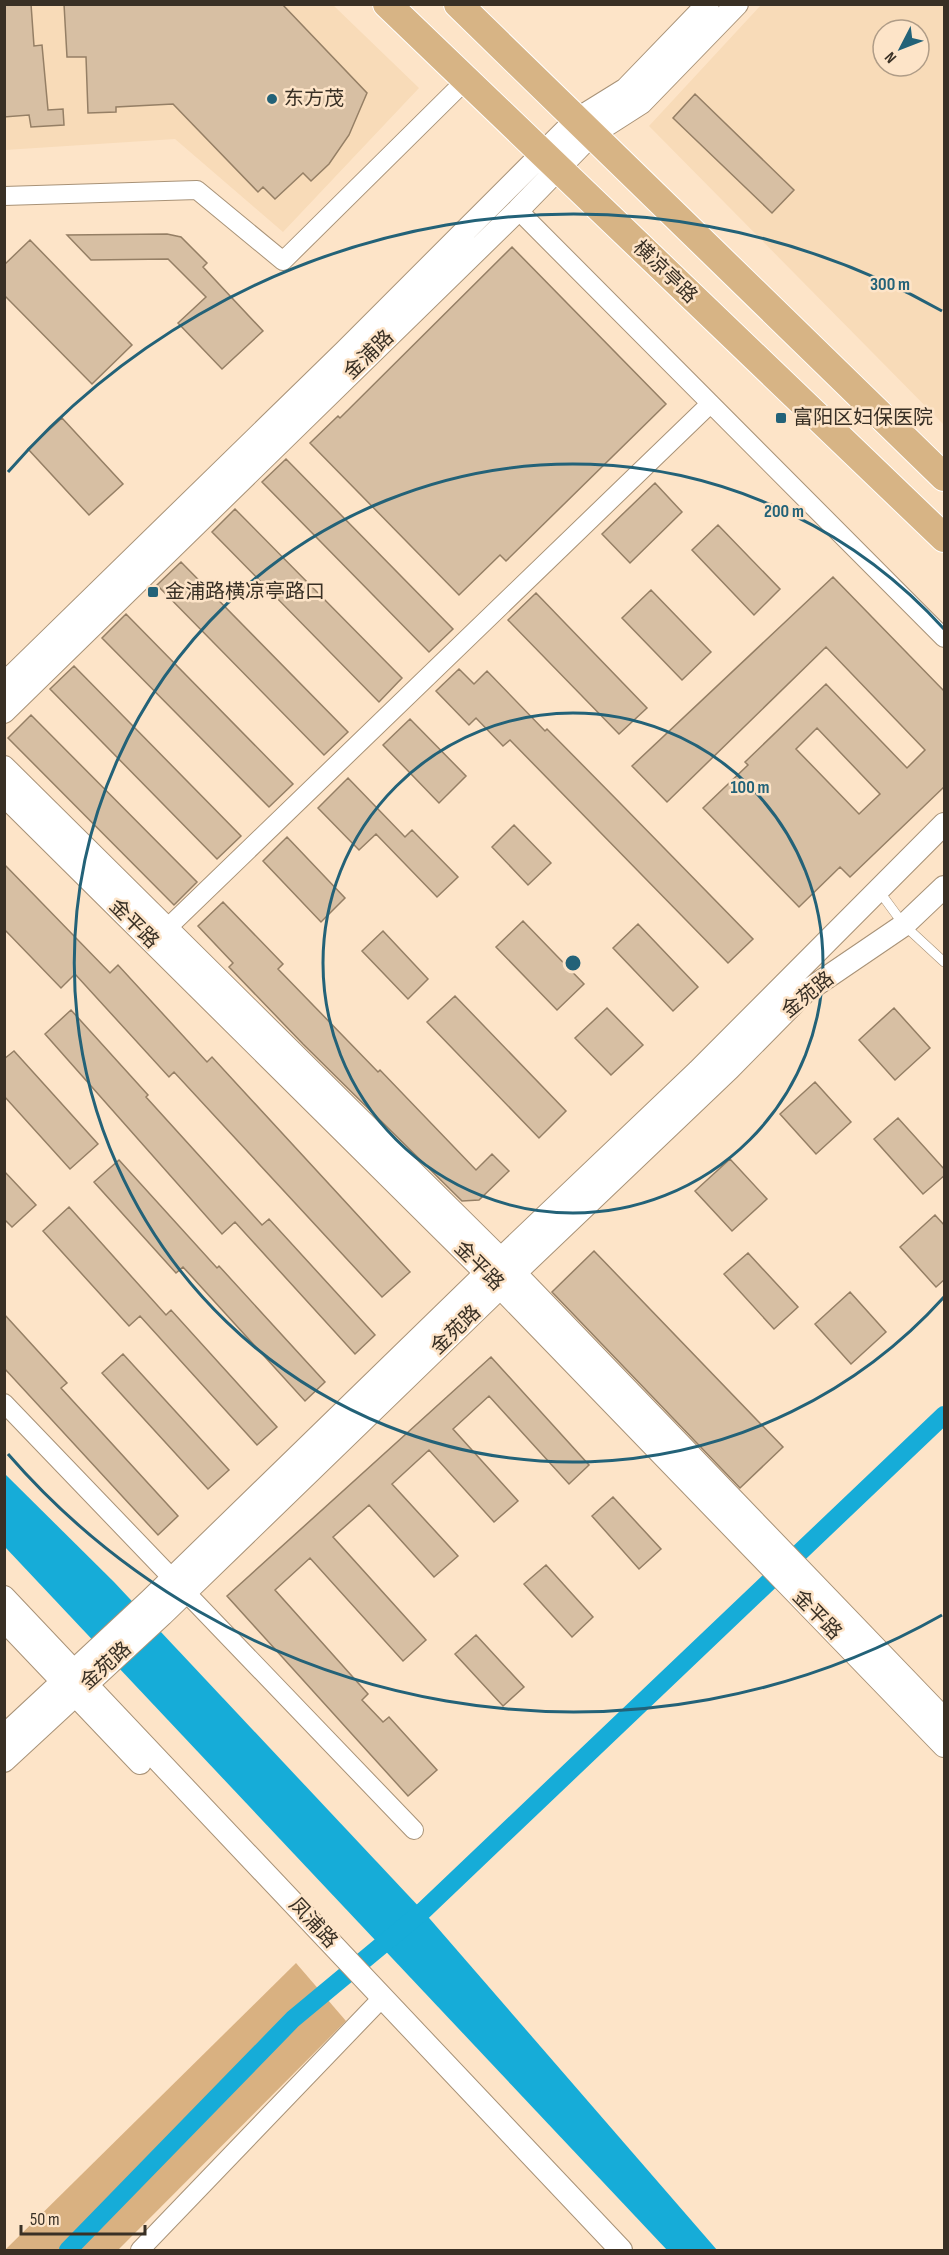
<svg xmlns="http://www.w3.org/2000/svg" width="949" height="2255" font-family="'Sofia Sans Condensed','Noto Sans SC',sans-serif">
  <rect width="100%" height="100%" fill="#fde4c8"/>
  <path fill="#f8dbb8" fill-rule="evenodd" d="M 5,5 L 333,5 L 419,88 L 283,232 L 175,139 L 5,150 Z
    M 761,5 L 944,5 L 944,425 L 649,126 ZM 883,30 L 919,30 L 919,66 L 883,66 Z"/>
  <path fill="#d9b181" d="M 296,1963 L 346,2021 L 118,2250 L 5,2250 Z"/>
  <path fill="#16acd8" d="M 4,1473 L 114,1582 L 423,1911 L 717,2250 L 667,2250 L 5,1547 Z"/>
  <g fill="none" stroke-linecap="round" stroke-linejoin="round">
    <path stroke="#16acd8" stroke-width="18" d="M 68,2250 L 293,2019 L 423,1911 L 944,1415"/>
  </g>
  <path fill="#d7bfa3" stroke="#957f65" stroke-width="1.5" fill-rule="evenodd" d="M 4,4 L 31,4 L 34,46 L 42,45 L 48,110 L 63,109 L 64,125 L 31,127 L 29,115 L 4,117 Z
    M 64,4 L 282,4 L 367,93 L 349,135 L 329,164 L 311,181 L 303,173 L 275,199 L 263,187 L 258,192 L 173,104 L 116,107 L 116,112 L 88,113 L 86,57 L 67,57 Z
    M 695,94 L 794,190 L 772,213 L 673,118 Z
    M 167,234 L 181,237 L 207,263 L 203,267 L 263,331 L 222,369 L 178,323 L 206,297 L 168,259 L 91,260 L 67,235 Z
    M 30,240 L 132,345 L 92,384 L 4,295 L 4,265 Z
    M 512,247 L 666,404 L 506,561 L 500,555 L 459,595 L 310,443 L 338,416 L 340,418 Z
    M 62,418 L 123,484 L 89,515 L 28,449 Z
    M 286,459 L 453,629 L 429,652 L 262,482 Z
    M 655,483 L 682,512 L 630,563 L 602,534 Z
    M 235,509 L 402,678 L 379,702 L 212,532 Z
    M 718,525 L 780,589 L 754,615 L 692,550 Z
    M 181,562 L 348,732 L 324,755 L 157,585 Z
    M 833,577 L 945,692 L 945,786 L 850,877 L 840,867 L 799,907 L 703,808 L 748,765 L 745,762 L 826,684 L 907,768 L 925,750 L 826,647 L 667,802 L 632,766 ZM 817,728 L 880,794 L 859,814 L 796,749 Z
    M 651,590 L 711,652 L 682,680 L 622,618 Z
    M 536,593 L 647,708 L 619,734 L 508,620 Z
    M 126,614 L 293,784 L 269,807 L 102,638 Z
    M 74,666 L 241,836 L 217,859 L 50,689 Z
    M 459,669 L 474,684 L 487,671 L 545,731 L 547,729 L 620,803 L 753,939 L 728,963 L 510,740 L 503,746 L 476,718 L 469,725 L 436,691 Z
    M 31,715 L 197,882 L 174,905 L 8,738 Z
    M 410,719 L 466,776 L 439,803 L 383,745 Z
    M 348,778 L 405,837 L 412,830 L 458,877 L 437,897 L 376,834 L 359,850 L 318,808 Z
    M 514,825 L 551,863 L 528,885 L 492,847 Z
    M 287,837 L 345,898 L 321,922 L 263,861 Z
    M 4,864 L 110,973 L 118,965 L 207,1062 L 212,1057 L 410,1272 L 382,1297 L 174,1072 L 169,1077 L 75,974 L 61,988 L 4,929 Z
    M 223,902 L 283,964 L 278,969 L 378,1072 L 380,1070 L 476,1170 L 492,1154 L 509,1171 L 479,1200 L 462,1201 L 303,1044 L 229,967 L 233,963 L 198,926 Z
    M 523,921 L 584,984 L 557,1010 L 496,947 Z
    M 638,924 L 698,987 L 673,1011 L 613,948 Z
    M 383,931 L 428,979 L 408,999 L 362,951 Z
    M 455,996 L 566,1111 L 539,1138 L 427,1022 Z
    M 607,1008 L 643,1045 L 611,1075 L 575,1038 Z
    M 894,1008 L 930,1048 L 895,1080 L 859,1040 Z
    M 71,1010 L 148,1095 L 146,1097 L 262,1225 L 269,1219 L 375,1335 L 355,1354 L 235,1222 L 222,1234 L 45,1034 Z
    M 14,1051 L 98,1144 L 70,1169 L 4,1096 L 4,1059 Z
    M 815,1082 L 851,1122 L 816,1154 L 780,1114 Z
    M 898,1118 L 945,1170 L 945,1175 L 923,1194 L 874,1139 Z
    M 730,1159 L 767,1199 L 732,1231 L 695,1191 Z
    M 119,1160 L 217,1268 L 219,1266 L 325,1382 L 305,1401 L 183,1267 L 176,1273 L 94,1182 Z
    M 4,1171 L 36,1205 L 12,1227 L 4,1219 Z
    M 69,1207 L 166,1315 L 171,1310 L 277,1427 L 257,1445 L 140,1316 L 129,1326 L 43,1231 Z
    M 935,1215 L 945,1226 L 945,1279 L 936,1287 L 900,1247 Z
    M 594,1251 L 783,1447 L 740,1488 L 552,1292 Z
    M 748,1253 L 798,1307 L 774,1329 L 724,1274 Z
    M 850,1292 L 886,1332 L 851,1364 L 815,1324 Z
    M 4,1314 L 67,1383 L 61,1388 L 178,1516 L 158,1535 L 4,1368 Z
    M 123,1354 L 229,1470 L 208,1489 L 102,1373 Z
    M 491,1357 L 589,1465 L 569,1484 L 489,1396 L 453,1429 L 518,1501 L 494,1522 L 429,1450 L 392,1484 L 458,1556 L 434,1577 L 369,1505 L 333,1537 L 426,1640 L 403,1661 L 310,1558 L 275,1590 L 368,1694 L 362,1700 L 383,1722 L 389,1717 L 437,1770 L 408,1796 L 227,1596 Z
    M 613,1497 L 661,1549 L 639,1569 L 592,1516 Z
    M 546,1565 L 593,1617 L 572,1637 L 524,1584 Z
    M 476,1635 L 524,1687 L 503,1706 L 455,1654 Z"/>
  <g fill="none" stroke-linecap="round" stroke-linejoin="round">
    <defs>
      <path id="service" d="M 879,891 L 904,925 L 944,962"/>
      <path id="minor" d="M 4,196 L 197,190 L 283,261 L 465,81
        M 518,210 L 944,638
        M 158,937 L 710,404
        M 4,1403 L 414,1830
        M 140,2250 L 383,1997"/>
      <path id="tertiary" d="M 4,684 L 345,351 L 576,120 L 626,89 L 708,4
        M 4,712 L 518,210 L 591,135 L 641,103 L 737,4
        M 4,767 L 515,1273 L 944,1719
        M 4,795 L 500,1287 L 944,1746
        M 4,1597 L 621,2250
        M 4,1620 L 140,1763
        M 4,1736 L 150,1600 L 486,1273 L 698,1071 L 944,824
        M 4,1761 L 162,1615 L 515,1273 L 729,1069 L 804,993 L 904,925 L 944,887"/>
      <path id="primary" d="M 387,4 L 944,538
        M 458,4 L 944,477"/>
    </defs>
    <use href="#service" stroke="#a89277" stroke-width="10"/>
    <use href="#minor" stroke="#a89277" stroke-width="20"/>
    <use href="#tertiary" stroke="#a89277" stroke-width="24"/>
    <use href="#primary" stroke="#fff" stroke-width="30"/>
    <use href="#service" stroke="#fff" stroke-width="9"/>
    <use href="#minor" stroke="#fff" stroke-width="18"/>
    <use href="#tertiary" stroke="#fff" stroke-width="22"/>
    <use href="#primary" stroke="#d7b485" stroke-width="28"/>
  </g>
  <g fill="none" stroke="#236278" stroke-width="3">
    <circle cx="573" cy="963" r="250"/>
    <path d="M944 1297A499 499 0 1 1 944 629"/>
    <path d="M942 1615A749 749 0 0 1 8 1454M8 472A749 749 0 0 1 942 311"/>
  </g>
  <g fill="#236278" stroke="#fde4c8" stroke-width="2">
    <circle cx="272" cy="99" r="6"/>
    <rect x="775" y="412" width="12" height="12" rx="3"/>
    <rect x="147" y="586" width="12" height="12" rx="3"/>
  </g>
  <g text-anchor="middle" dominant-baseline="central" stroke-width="5" stroke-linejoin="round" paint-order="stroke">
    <g font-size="20" fill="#393025" stroke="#fde4c8" text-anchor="start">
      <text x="284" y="99">东方茂</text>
      <text x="793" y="418">富阳区妇保医院</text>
      <text x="165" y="592">金浦路横凉亭路口</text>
    </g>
    <g font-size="20" fill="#393025" stroke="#fde4c8">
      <text transform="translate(665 272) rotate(44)">横凉亭路</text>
      <text transform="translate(369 355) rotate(-44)">金浦路</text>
      <text transform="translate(134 924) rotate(45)">金平路</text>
      <text transform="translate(808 995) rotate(-39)">金苑路</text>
      <text transform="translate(479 1266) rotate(45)">金平路</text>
      <text transform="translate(456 1330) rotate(-44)">金苑路</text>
      <text transform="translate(817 1615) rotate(46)">金平路</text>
      <text transform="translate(106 1666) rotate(-42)">金苑路</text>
      <text transform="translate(313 1923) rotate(47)">凤浦路</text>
    </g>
  </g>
  <circle cx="573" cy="963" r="9" fill="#236278" stroke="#fde4c8" stroke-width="3"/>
  <g font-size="18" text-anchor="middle" font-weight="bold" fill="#236278" stroke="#fde4c8" stroke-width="5" stroke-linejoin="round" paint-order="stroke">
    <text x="890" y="290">300 m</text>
    <text x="784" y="517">200 m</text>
    <text x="750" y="793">100 m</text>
  </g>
  <rect width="949" height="2255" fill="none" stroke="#393025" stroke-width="12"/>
  <g transform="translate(901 48) rotate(228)"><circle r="28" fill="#fde4c8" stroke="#af9c87" stroke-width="1.5"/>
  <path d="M0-4.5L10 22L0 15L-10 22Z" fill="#236278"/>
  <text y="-9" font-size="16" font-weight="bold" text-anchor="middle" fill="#393025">N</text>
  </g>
  <path d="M21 2225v9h124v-9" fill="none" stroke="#393025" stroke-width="3"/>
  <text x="30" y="2225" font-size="18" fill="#393025" stroke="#fde4c8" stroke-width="4.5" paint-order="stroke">50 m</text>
</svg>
